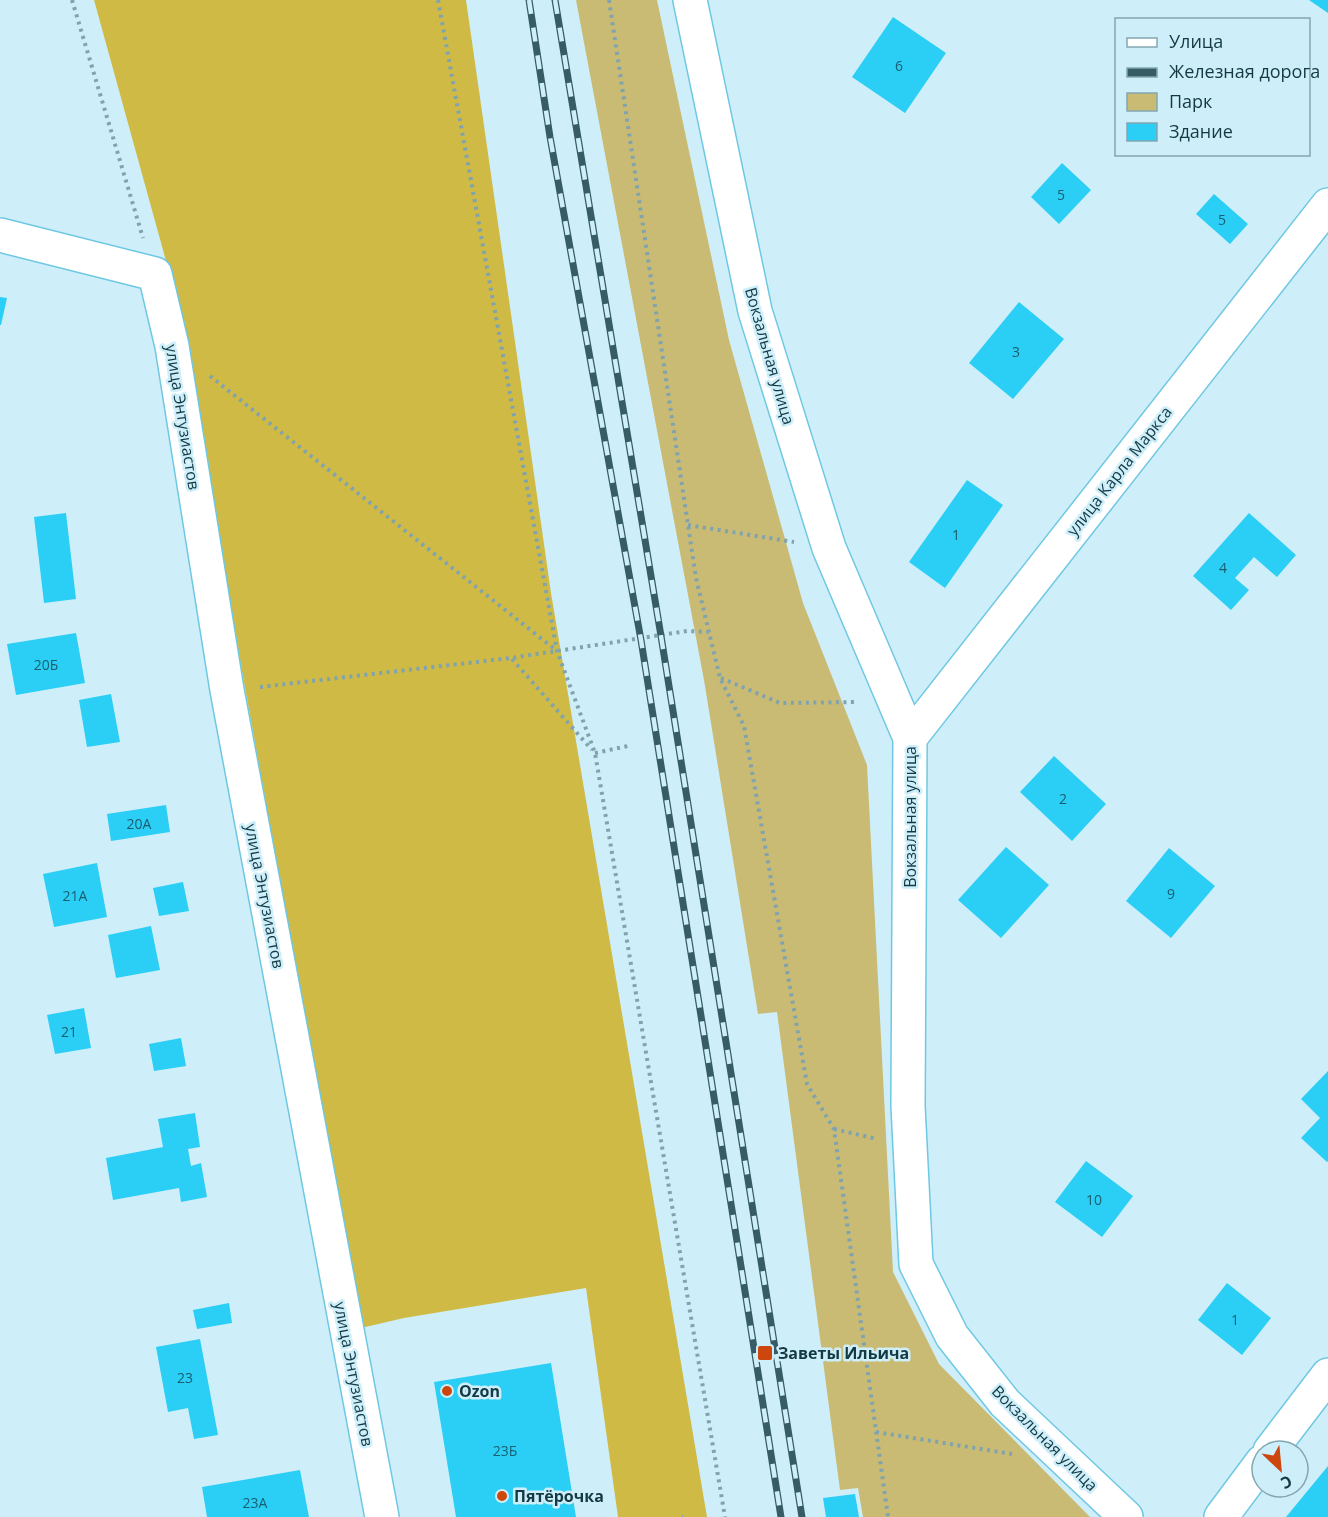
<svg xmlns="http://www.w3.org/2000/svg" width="1328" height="1517" font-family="'Open Sans',sans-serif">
  <rect width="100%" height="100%" fill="#ceeffa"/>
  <path fill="#c9bb73" d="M 576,0 L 657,0 L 729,340 L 803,603 L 867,765 L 893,1272 L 939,1364 L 1090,1517 L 863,1517 L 858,1488 L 840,1490 L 777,1012 L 758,1014 L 704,680 Z"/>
  <path fill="#cfba46" d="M 94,0 L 466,0 L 551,593 L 707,1517 L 618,1517 L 586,1288 L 404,1318 L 361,1328 L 171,279 Z"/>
  <path fill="#2bcef4" d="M 1309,0 L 1328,0 L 1328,13 Z
    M 893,17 L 946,53 L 905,113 L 852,77 Z
    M 1062,163 L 1091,190 L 1059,224 L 1031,197 Z
    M 1214,194 L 1248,224 L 1230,244 L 1196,214 Z
    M 0,297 L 7,298 L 1,325 L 0,325 Z
    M 1019,302 L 1064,339 L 1013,399 L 969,363 Z
    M 967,480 L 1003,505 L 945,588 L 909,562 Z
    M 66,513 L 76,599 L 44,603 L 34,517 Z
    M 1249,513 L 1296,555 L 1277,577 L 1254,557 L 1235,578 L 1249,590 L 1231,610 L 1193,576 Z
    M 76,633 L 85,683 L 16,695 L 7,644 Z
    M 111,694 L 120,742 L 87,747 L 79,700 Z
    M 1054,756 L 1106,804 L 1072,841 L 1020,792 Z
    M 166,805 L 170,832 L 111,841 L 107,814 Z
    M 1006,847 L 1049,885 L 1001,938 L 958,900 Z
    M 1169,848 L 1215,886 L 1171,938 L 1126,901 Z
    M 97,863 L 107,917 L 54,927 L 43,874 Z
    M 183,882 L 189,911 L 159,916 L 153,888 Z
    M 151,926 L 160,970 L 116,978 L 108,935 Z
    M 84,1008 L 91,1048 L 55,1054 L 47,1015 Z
    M 181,1038 L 186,1066 L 154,1071 L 149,1044 Z
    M 1328,1071 L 1328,1161 L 1327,1162 L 1301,1138 L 1320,1118 L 1301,1099 Z
    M 195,1113 L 200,1147 L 188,1149 L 191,1166 L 201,1163 L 207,1197 L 181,1202 L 179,1188 L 113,1200 L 106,1158 L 163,1147 L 158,1119 Z
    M 1086,1161 L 1133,1196 L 1102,1237 L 1055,1202 Z
    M 1227,1283 L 1271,1318 L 1242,1355 L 1198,1320 Z
    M 229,1303 L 232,1323 L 197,1329 L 193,1310 Z
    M 200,1339 L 218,1435 L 194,1439 L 188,1408 L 168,1412 L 156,1347 Z
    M 551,1363 L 576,1517 L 456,1517 L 434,1382 Z
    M 1328,1466 L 1328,1517 L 1286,1517 Z
    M 300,1470 L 309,1517 L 207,1517 L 202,1487 Z
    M 855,1494 L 859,1517 L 826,1517 L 823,1498 Z"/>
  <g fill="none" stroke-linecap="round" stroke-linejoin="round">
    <defs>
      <path id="street" d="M 690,0 L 755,311 L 829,548 L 910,738 L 908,1106 L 916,1264 L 952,1336 L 1005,1403 L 1126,1517
        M 910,738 L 1328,205
        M 1270,1451 L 1328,1375
        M 1221,1517 L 1262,1462"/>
      <path id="secondary" d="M 0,235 L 155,274 L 172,346 L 227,690 L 382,1517"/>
    </defs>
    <use href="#street" stroke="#6fc8e2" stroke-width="36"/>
    <use href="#secondary" stroke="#6fc8e2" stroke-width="36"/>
    <path stroke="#80a3ae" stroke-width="4" stroke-dasharray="3 4.5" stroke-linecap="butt" d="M 72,0 L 143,238
      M 438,0 L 557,651 L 595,753 L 725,1517
      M 609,0 L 696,578 L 720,678 L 744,726 L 807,1084 L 834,1129 L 888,1517
      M 210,376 L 557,651
      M 688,525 L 794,542
      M 512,659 L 592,750
      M 721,678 L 780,703 L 858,702
      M 260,687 L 511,658 L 687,631 L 709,632
      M 595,753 L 628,746
      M 834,1129 L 877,1139
      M 876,1432 L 1012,1454
      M 682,1517 L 683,1517"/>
    <use href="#street" stroke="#fff" stroke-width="33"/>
    <use href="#secondary" stroke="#fff" stroke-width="33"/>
    <defs>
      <path id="rail" d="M 529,0 L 550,137 L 641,640 L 781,1517
        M 555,0 L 661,636 L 802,1517"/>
    </defs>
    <use href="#rail" stroke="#365c66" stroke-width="7"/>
    <use href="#rail" stroke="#ceeffa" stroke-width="4.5" stroke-dasharray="14" stroke-linecap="butt"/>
  </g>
  <g fill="#cc460d" stroke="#ceeffa" stroke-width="2">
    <rect x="757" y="1345" width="16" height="16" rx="3"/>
    <circle cx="447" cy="1391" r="6"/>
    <circle cx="502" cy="1496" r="6"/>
  </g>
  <g text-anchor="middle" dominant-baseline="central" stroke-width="5" stroke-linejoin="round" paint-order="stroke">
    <g font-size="14" fill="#195f70">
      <text x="899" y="65">6</text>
      <text x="1061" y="194">5</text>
      <text x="1222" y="219">5</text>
      <text x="1016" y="351">3</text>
      <text x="956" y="534">1</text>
      <text x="1223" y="567">4</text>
      <text x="46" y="664">20Б</text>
      <text x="1063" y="798">2</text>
      <text x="139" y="823">20А</text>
      <text x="1171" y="893">9</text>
      <text x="75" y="895">21А</text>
      <text x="69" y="1031">21</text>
      <text x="1094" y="1199">10</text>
      <text x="1235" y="1319">1</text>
      <text x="185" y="1377">23</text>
      <text x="505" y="1450">23Б</text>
      <text x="255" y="1502">23А</text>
    </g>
    <g font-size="16" fill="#133a44" stroke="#ceeffa">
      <text transform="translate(770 356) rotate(74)">Вокзальная улица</text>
      <text transform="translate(183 417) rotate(81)">улица Энтузиастов</text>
      <text transform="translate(1119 471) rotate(-52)">улица Карла Маркса</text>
      <text transform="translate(910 817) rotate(-90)">Вокзальная улица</text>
      <text transform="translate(265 896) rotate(79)">улица Энтузиастов</text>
      <text transform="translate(354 1374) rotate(79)">улица Энтузиастов</text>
      <text transform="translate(1045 1438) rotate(45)">Вокзальная улица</text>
    </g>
    <g font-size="16" font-weight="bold" fill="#133a44" stroke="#ceeffa" text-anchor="start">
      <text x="778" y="1353">Заветы Ильича</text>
      <text x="459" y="1391">Ozon</text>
      <text x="514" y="1496">Пятёрочка</text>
    </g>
  </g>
  <rect x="1115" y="18" width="195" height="138" fill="#ceeffa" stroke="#83a7b1" stroke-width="1.5"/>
  <rect x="1127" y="38" width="30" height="9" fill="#ffffff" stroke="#83a7b1" stroke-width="1.5"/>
  <text x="1169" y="48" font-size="18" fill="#133a44">Улица</text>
  <rect x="1127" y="68" width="30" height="9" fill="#365c66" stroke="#83a7b1" stroke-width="1.5"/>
  <text x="1169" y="78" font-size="18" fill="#133a44">Железная дорога</text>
  <rect x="1127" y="93" width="30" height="18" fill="#c9bb73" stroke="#83a7b1" stroke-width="1.5"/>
  <text x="1169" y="108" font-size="18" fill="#133a44">Парк</text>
  <rect x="1127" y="123" width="30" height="18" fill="#2bcef4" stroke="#83a7b1" stroke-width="1.5"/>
  <text x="1169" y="138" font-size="18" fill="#133a44">Здание</text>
  <g transform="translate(1280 1469) rotate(154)"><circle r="28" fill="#ceeffa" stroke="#83a7b1" stroke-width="1.5"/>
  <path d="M0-4.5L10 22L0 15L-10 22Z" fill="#cc460d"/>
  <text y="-9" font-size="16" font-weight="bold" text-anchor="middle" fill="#133a44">С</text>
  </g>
</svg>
